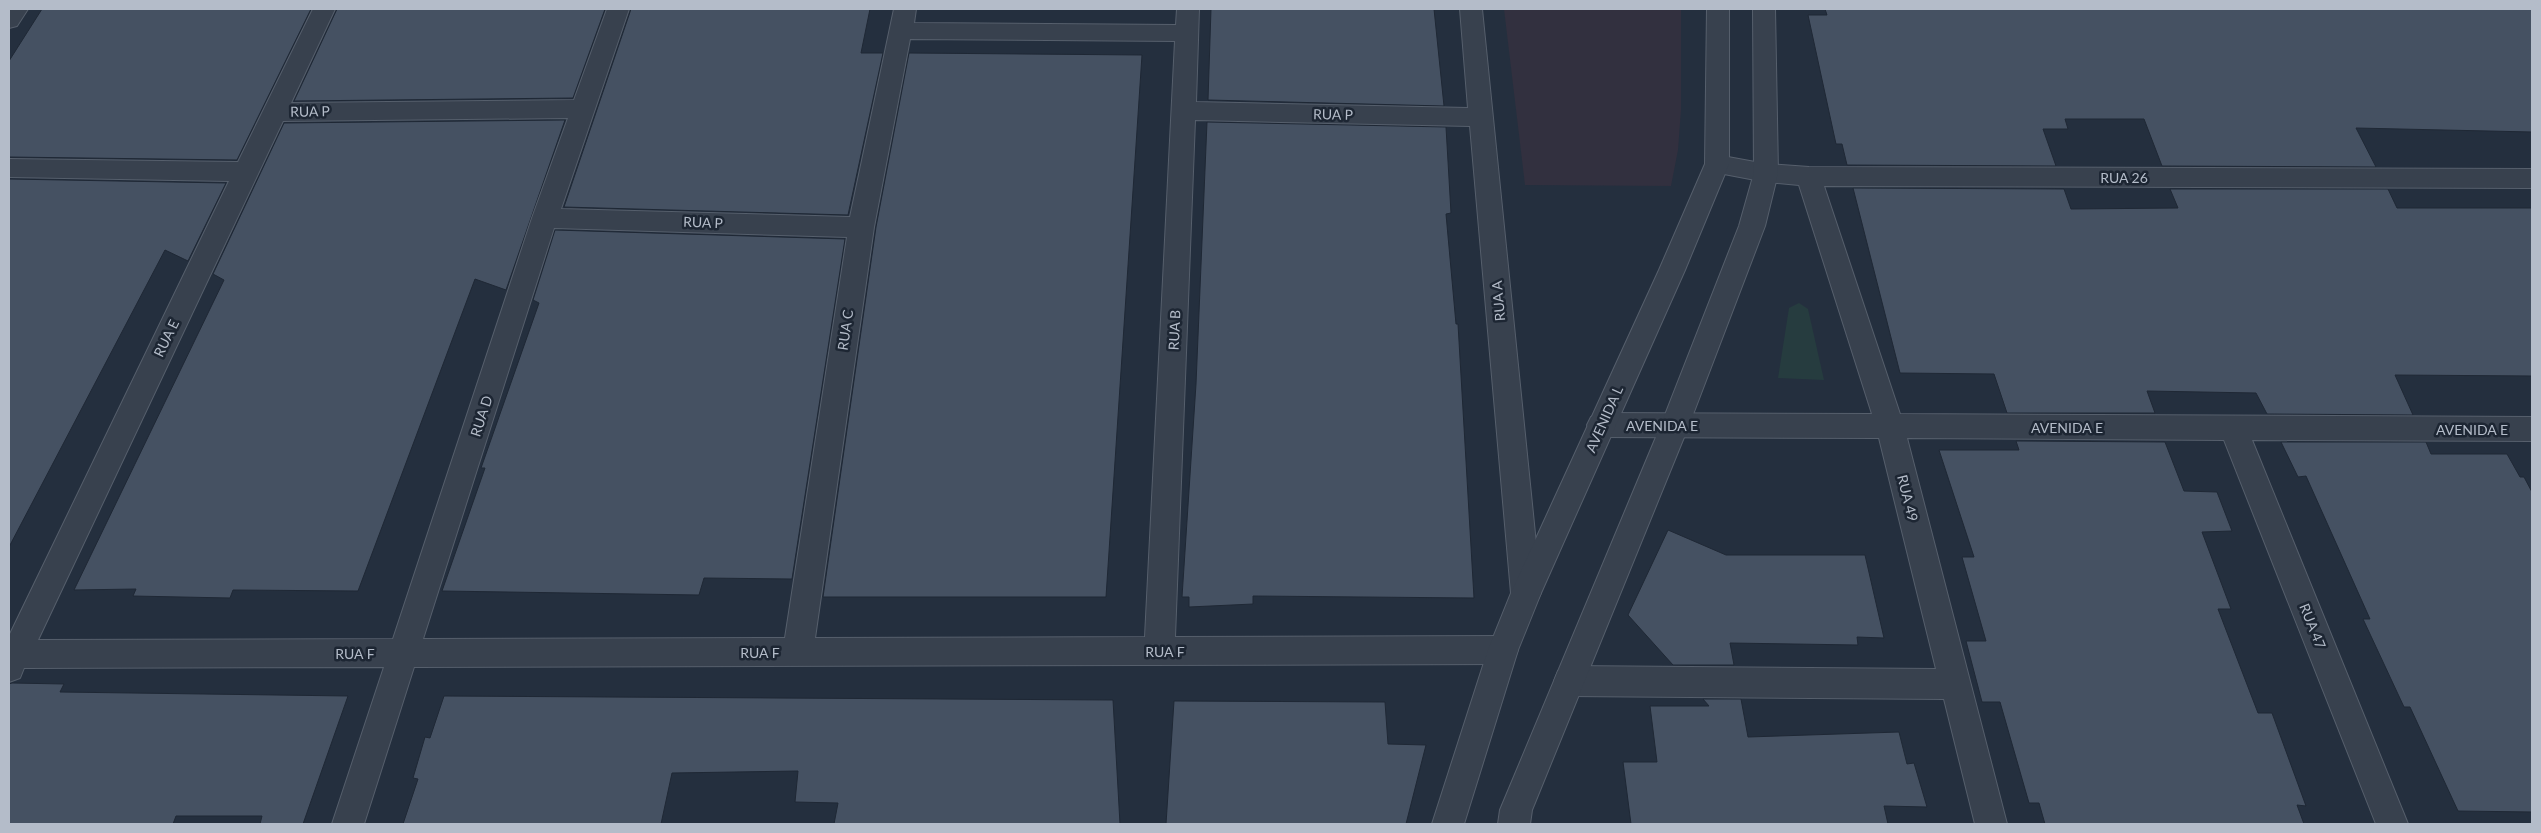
<svg xmlns="http://www.w3.org/2000/svg" width="2541" height="833" font-family="Lato,sans-serif">
  <rect width="100%" height="100%" fill="#242f3e"/>
  <path fill="#32303f" d="M 1504,9 L 1681,9 L 1681,110 L 1678,150 L 1671,186 L 1525,185 Z"/>
  <path fill="#263c3f" d="M 1799,303 L 1808,309 L 1824,380 L 1778,378 L 1789,308 Z"/>
  <path fill="#455162" stroke="#1f2835" d="M 42,9 L 311,9 L 237,160 L 9,157 L 9,61 Z
    M 337,9 L 605,9 L 573,98 L 294,101 Z
    M 631,9 L 870,9 L 861,53 L 883,53 L 848,215 L 564,207 Z
    M 1211,9 L 1434,9 L 1444,106 L 1208,100 Z
    M 1825,9 L 2532,9 L 2532,132 L 2356,128 L 2376,167 L 2162,166 L 2144,119 L 2065,119 L 2068,129 L 2043,129 L 2056,166 L 1847,165 L 1842,144 L 1836,144 L 1808,15 L 1827,15 Z
    M 909,53 L 1142,55 L 1106,597 L 823,597 L 876,227 Z
    M 565,120 L 506,290 L 475,279 L 358,591 L 233,590 L 230,598 L 133,596 L 136,589 L 74,590 L 224,280 L 213,274 L 284,123 Z
    M 1207,122 L 1446,127 L 1451,213 L 1446,214 L 1456,324 L 1458,324 L 1474,598 L 1253,596 L 1253,604 L 1189,607 L 1189,597 L 1182,597 L 1196,384 Z
    M 9,179 L 226,183 L 188,261 L 165,250 L 9,547 Z
    M 1853,188 L 2064,189 L 2071,209 L 2178,208 L 2170,189 L 2388,189 L 2397,208 L 2532,208 L 2532,376 L 2395,375 L 2413,415 L 2267,414 L 2256,393 L 2147,391 L 2155,413 L 2007,413 L 1994,374 L 1900,373 Z
    M 555,230 L 845,239 L 792,579 L 704,578 L 699,595 L 442,591 L 485,468 L 481,468 L 539,303 L 533,300 Z
    M 2016,441 L 2165,442 L 2184,491 L 2217,492 L 2232,531 L 2202,532 L 2231,609 L 2218,609 L 2258,713 L 2272,713 L 2306,806 L 2297,805 L 2304,824 L 2045,824 L 2039,803 L 2029,803 L 2000,702 L 1982,702 L 1966,641 L 1986,641 L 1962,557 L 1974,557 L 1939,450 L 2019,450 Z
    M 2281,442 L 2426,442 L 2431,454 L 2507,454 L 2520,477 L 2524,477 L 2532,492 L 2532,812 L 2458,811 L 2410,707 L 2404,707 L 2363,619 L 2370,619 L 2306,476 L 2298,477 Z
    M 1668,530 L 1726,555 L 1865,555 L 1884,638 L 1857,637 L 1858,645 L 1730,643 L 1734,665 L 1673,665 L 1628,615 Z
    M 12,683 L 64,684 L 60,692 L 348,696 L 303,824 L 260,824 L 262,816 L 176,816 L 173,824 L 9,824 L 9,684 Z
    M 444,696 L 1113,700 L 1120,824 L 834,824 L 838,803 L 795,802 L 798,771 L 672,773 L 661,824 L 403,824 L 418,779 L 413,778 L 425,737 L 430,738 Z
    M 1703,699 L 1741,699 L 1748,737 L 1899,732 L 1907,764 L 1914,763 L 1927,807 L 1884,806 L 1888,824 L 1631,824 L 1623,762 L 1657,762 L 1650,706 L 1709,706 Z
    M 1174,701 L 1385,702 L 1388,744 L 1426,745 L 1406,824 L 1166,824 Z"/>
  <g fill="none" stroke-linecap="round" stroke-linejoin="round">
    <defs>
      <path id="minor" d="M 9,9 L 28,9 L 17,26 L 9,28 Z
        M 313,9 L 335,9 L 291,103 L 574,100 L 607,9 L 629,9 L 561,209 L 850,217 L 894,9 L 916,9 L 914,23 L 1176,25 L 1177,9 L 1199,9 L 1196,102 L 1468,108 L 1460,9 L 1482,9 L 1541,593 L 1536,603 L 1526,607 L 1516,603 L 1511,593 L 1470,126 L 1195,120 L 1175,637 L 1503,636 L 1514,640 L 1518,650 L 1514,660 L 1503,664 L 414,667 L 364,824 L 332,824 L 384,667 L 24,668 L 20,678 L 9,682 L 9,636 L 229,181 L 9,177 L 9,159 L 238,162 ZM 910,39 L 1175,41 L 1145,637 L 815,638 L 874,227 ZM 568,118 L 532,218 L 393,639 L 38,640 L 283,121 ZM 554,228 L 847,237 L 785,638 L 423,639 Z
        M 1717,155 L 1766,164 L 1809,167 L 2532,169 L 2532,188 L 1824,186 L 1900,414 L 2532,417 L 2532,441 L 2252,440 L 2408,824 L 2376,824 L 2224,440 L 1907,438 L 2007,824 L 1975,824 L 1944,699 L 1569,696 L 1558,691 L 1554,681 L 1558,671 L 1569,666 L 1936,669 L 1879,438 L 1601,437 L 1591,433 L 1587,425 L 1591,417 L 1601,413 L 1872,414 L 1799,185 L 1766,182 L 1708,171 L 1705,164 L 1708,157 Z"/>
      <path id="tertiary" d="M 1707,9 L 1729,9 L 1729,164 L 1685,270 L 1541,593 L 1518,650 L 1464,824 L 1432,824 L 1488,650 L 1511,593 L 1659,270 L 1705,164 Z
        M 1753,9 L 1775,9 L 1778,173 L 1765,226 L 1689,425 L 1532,810 L 1530,824 L 1498,824 L 1500,810 L 1661,425 L 1739,226 L 1754,173 Z"/>
    </defs>
    <use href="#minor" stroke="#565f6c" stroke-width="2"/>
    <use href="#tertiary" stroke="#565f6c" stroke-width="2"/>
    <use href="#minor" fill="#38414e" fill-rule="evenodd"/>
    <use href="#tertiary" fill="#38414e" fill-rule="evenodd"/>
  </g>
  <g text-anchor="middle" dominant-baseline="central" stroke-width="5" stroke-linejoin="round" paint-order="stroke">
    <g font-size="14" fill="#b4bcc9" stroke="#1d2633">
      <text transform="translate(310 111) rotate(-1)">RUA P</text>
      <text transform="translate(1333 114) rotate(1)">RUA P</text>
      <text x="2124" y="177">RUA 26</text>
      <text transform="translate(703 222) rotate(2)">RUA P</text>
      <text transform="translate(1498 301) rotate(-95)">RUA A</text>
      <text transform="translate(845 330) rotate(-82)">RUA C</text>
      <text transform="translate(1174 330) rotate(-87)">RUA B</text>
      <text transform="translate(166 338) rotate(-64)">RUA E</text>
      <text transform="translate(481 416) rotate(-72)">RUA D</text>
      <text transform="translate(1604 419) rotate(-66)">AVENIDA L</text>
      <text x="1662" y="425">AVENIDA E</text>
      <text x="2067" y="427">AVENIDA E</text>
      <text x="2472" y="429">AVENIDA E</text>
      <text transform="translate(1908 498) rotate(76)">RUA 49</text>
      <text transform="translate(2313 626) rotate(68)">RUA 47</text>
      <text x="1165" y="651">RUA F</text>
      <text x="760" y="652">RUA F</text>
      <text x="355" y="653">RUA F</text>
    </g>
  </g>
  <rect width="2541" height="833" fill="none" stroke="#b4bcc9" stroke-width="20"/>
</svg>
